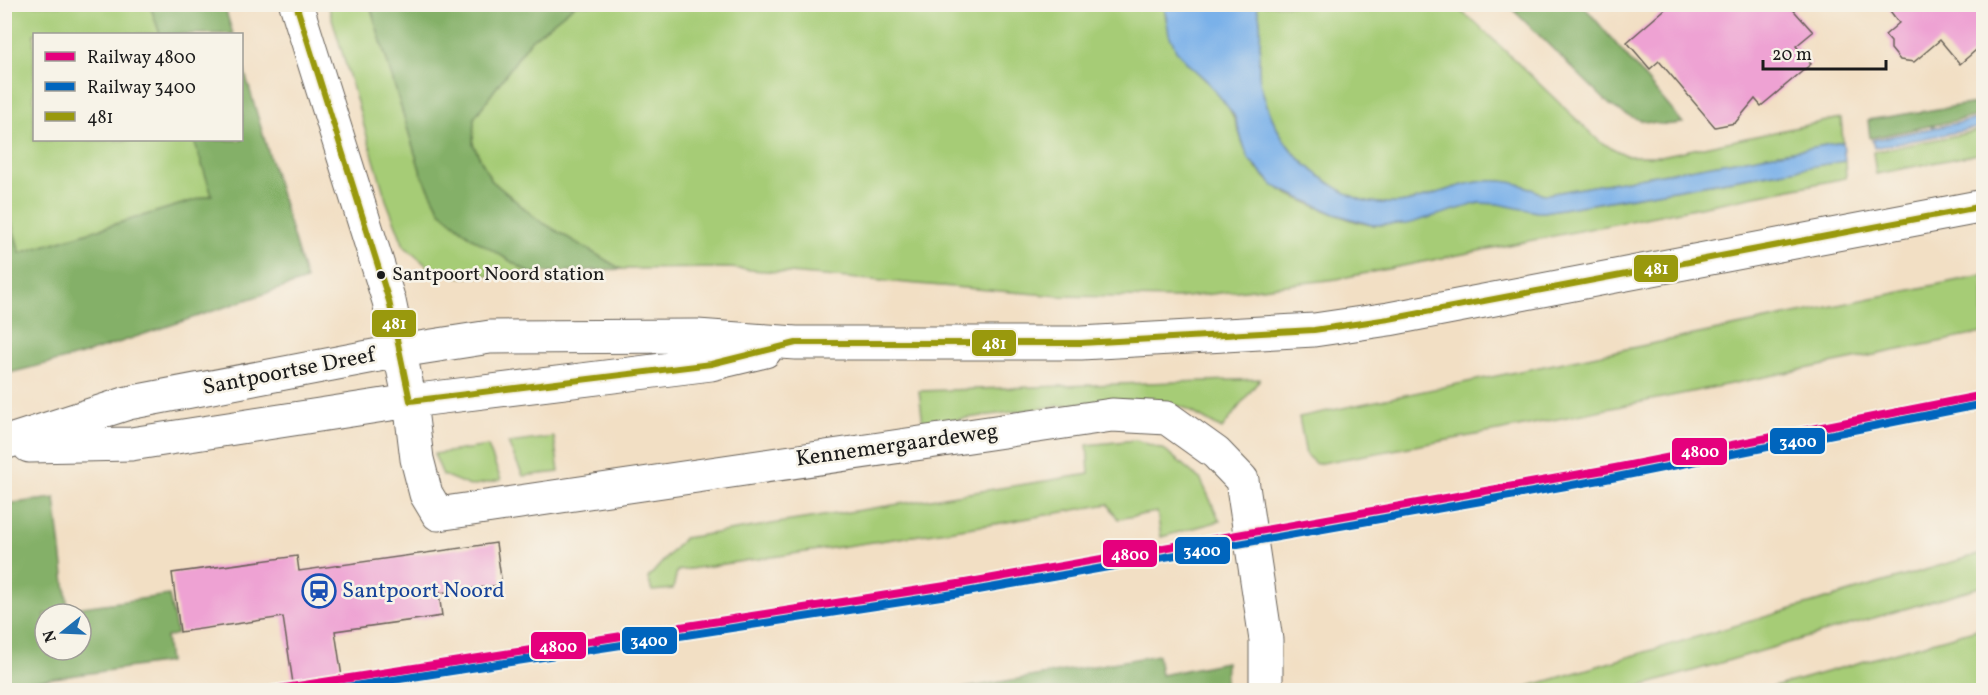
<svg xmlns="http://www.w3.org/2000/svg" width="1988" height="695" font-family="Vollkorn,serif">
  <rect width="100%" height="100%" fill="#f7f3e8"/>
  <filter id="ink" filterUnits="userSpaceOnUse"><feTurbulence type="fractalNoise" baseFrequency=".0167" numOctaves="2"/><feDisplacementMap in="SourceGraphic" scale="12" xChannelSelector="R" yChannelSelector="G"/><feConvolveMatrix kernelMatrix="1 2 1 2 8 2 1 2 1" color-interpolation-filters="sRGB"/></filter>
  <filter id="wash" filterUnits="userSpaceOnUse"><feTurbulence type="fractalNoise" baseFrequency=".008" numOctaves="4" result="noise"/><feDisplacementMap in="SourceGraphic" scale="24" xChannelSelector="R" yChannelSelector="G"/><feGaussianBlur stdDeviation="1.35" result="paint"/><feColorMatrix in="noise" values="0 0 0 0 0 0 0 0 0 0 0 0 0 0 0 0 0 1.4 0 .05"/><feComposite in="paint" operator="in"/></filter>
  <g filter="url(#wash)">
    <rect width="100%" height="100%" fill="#f2dfc4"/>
    <path fill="#a6cc76" stroke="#617449" stroke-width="1.5" d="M 1164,4 C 1169,60 1195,63 1225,102 C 1240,122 1240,149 1256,168 C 1262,174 1269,182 1276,187 C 1293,198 1354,224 1373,225 C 1388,225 1422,219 1437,215 C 1452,211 1465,204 1481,203 C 1493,202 1506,204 1517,207 C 1526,209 1534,212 1544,212 L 1845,161 L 1846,178 L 1337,279 L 1178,298 L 1060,296 L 729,268 L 621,269 L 538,220 L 491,180 L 473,144 L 474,118 L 531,40 L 575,5 Z
      M 5,5 L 150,5 L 160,34 L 34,34 L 34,140 L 194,140 L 212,195 L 20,253 L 5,200 Z
      M 328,5 L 370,5 L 421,173 L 441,212 L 472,238 L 530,273 L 462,277 L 432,270 L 404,246 L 386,200 Z
      M 1256,5 L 1452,5 L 1475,22 L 1600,142 L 1628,156 L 1661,156 L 1841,118 L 1843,142 L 1548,194 C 1540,195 1535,190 1527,187 C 1516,183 1499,180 1487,181 C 1456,183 1429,199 1399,203 C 1384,204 1367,203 1354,197 C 1330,186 1298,162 1284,140 C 1274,125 1267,107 1262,90 C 1253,62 1267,31 1256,5 Z
      M 1983,130 L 1983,153 L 1876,174 L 1873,152 Z
      M 1983,275 L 1983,333 L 1503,430 L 1316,464 L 1306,455 L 1299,417 Z
      M 1260,379 L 1222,429 L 1183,407 L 1146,399 L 1081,403 L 923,424 L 919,391 Z
      M 554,437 L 559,472 L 523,476 L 508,443 Z
      M 1136,440 L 1165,450 L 1201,480 L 1220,521 L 1161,537 L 1157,512 L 1118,519 L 1108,504 L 1001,523 L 677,571 L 673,589 L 652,591 L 648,578 L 684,538 L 1089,474 L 1087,445 Z
      M 488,446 L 501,480 L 470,486 L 443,475 L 434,454 Z
      M 1983,553 L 1983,586 L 1628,690 L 1516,690 Z
      M 1983,627 L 1983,690 L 1763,690 L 1974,630 Z"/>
    <path fill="#84b067" stroke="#506642" stroke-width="1.5" fill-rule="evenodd" d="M 150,5 L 224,5 L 233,34 L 160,34 Z
      M 370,5 L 575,5 L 531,40 L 474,118 L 473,144 L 491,180 L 538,220 L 621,269 L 530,273 L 472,238 L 441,212 L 421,173 Z
      M 1508,5 L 1583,5 L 1683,123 C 1655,128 1632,120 1610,105 Z
      M 242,63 L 306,280 L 82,355 L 5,374 L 5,200 L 20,253 L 212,195 L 194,140 L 242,140 Z
      M 1983,102 L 1983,115 L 1870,138 L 1868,120 Z
      M 55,498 L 68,609 L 169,595 L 177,634 L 166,637 L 169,662 L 5,685 L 5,504 ZM 45,614 L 81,614 L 81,650 L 45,650 Z
      M 1158,655 L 1161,675 L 1226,662 L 1225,690 L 954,690 Z"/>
    <path fill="#7ab1e9" stroke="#4b6682" stroke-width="1.5" d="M 1164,5 L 1256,5 C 1267,31 1253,62 1262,90 C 1267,107 1274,125 1284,140 C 1298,162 1330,186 1354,197 C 1367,203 1384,204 1399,203 C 1429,199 1456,183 1487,181 C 1500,180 1515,182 1527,187 C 1534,190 1540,195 1548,194 L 1843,142 L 1845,161 L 1544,212 L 1537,212 L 1498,204 L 1479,203 L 1407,224 L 1372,225 L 1335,214 L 1274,186 L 1248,158 L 1234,115 L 1224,102 L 1206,80 L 1188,64 L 1176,50 L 1169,34 Z
      M 1983,118 L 1983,127 L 1874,148 L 1872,140 Z"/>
    <g id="blocks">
      <path fill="#eea2d3" d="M 1671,4 L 1788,4 L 1813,32 L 1796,46 L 1811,64 L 1761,106 L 1755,99 L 1735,123 L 1715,127 L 1659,61 L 1650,69 L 1627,42 Z
        M 1885,4 L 1983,4 L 1983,44 L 1960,64 L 1940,40 L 1914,62 L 1900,60 L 1891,49 L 1891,42 L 1885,35 L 1899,23 Z
        M 496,543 L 502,585 L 439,593 L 442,616 L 335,631 L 344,690 L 294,690 L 283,617 L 180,632 L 172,573 L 297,556 L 299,571 Z"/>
    </g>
  </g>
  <g filter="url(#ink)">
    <use href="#blocks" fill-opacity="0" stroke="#676057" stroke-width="1.5"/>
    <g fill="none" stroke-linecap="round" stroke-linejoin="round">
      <defs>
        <path id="minor" d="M 296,4 L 389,301 L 410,401 L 417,459 L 426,494 L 438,514 L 1112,415 L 1167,418 L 1216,453 L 1242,480 L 1266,640 L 1266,690
          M 4,443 L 128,403 L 400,351 L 490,337 L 697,336 L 796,343 L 1081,343 L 1314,330 L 1389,319 L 1984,206
          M 29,446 L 131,444 L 410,401 L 711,364 L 765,351"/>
      </defs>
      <use href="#minor" stroke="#676057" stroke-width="35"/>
      <use href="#minor" stroke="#fff" stroke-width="33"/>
      <defs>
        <path id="bus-1" d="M 296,4 L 389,301 L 410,401 L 711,364 L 796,343 L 1081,343 L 1314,330 L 1389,319 L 1984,206"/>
      </defs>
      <use href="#bus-1" stroke="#f7f3e8" stroke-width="10"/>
      <use href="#bus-1" stroke="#99990d" stroke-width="6"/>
      <defs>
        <path id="rail-1" d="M 272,690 L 965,583 L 1615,468 L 1984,395"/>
        <path id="rail-2" d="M 328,690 L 967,592 L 1617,477 L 1984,404"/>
      </defs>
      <use href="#rail-1" stroke="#f7f3e8" stroke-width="12"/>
      <use href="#rail-2" stroke="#f7f3e8" stroke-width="12"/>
      <use href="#rail-1" stroke="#e5007d" stroke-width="8"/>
      <use href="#rail-2" stroke="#0065bd" stroke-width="8"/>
    </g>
  </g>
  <defs>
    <symbol id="station-ring" viewBox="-11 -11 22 22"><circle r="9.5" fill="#f7f3e8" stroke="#1a4fb4" stroke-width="1.5"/><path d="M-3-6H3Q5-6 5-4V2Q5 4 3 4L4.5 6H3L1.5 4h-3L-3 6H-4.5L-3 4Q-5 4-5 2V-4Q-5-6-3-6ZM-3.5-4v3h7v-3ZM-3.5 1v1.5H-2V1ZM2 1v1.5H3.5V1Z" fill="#1a4fb4"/></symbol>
  </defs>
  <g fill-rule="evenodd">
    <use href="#station-ring" x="300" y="572" width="38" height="38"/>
  </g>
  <circle fill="#1c1c1c" stroke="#f7f3e8" stroke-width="2" cx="381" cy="275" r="5"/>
  <g text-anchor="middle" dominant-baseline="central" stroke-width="5" stroke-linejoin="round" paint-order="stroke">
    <g font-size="20" fill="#1c1c1c" stroke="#f7f3e8" text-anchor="start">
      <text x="392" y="275">Santpoort Noord station</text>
    </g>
    <g font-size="22" fill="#1c1c1c" stroke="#f7f3e8">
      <text transform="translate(289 372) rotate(-11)">Santpoortse Dreef</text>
      <text transform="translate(897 446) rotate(-8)">Kennemergaardeweg</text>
    </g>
    <g font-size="22" fill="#164399" stroke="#f7f3e8" text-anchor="start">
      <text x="342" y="591">Santpoort Noord</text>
    </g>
  </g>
  <g stroke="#f7f3e8" stroke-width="2">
    <rect x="1633" y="254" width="46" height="29" rx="6" fill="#99990d"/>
    <rect x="371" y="309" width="46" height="29" rx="6" fill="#99990d"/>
    <rect x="971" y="329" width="46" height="28" rx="6" fill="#99990d"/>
    <rect x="1769" y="427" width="57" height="28" rx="6" fill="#0065bd"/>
    <rect x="1671" y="437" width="57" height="29" rx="6" fill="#e5007d"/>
    <rect x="1174" y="536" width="57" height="29" rx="6" fill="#0065bd"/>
    <rect x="1102" y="539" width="56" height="29" rx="6" fill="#e5007d"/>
    <rect x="621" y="626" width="57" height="29" rx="6" fill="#0065bd"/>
    <rect x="530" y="631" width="57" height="29" rx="6" fill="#e5007d"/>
  </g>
  <g font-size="16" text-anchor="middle" font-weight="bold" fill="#fff">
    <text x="1656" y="274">481</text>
    <text x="394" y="329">481</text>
    <text x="994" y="349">481</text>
    <text x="1798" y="447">3400</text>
    <text x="1700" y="457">4800</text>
    <text x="1202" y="556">3400</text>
    <text x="1130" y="560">4800</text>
    <text x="649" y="646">3400</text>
    <text x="558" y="652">4800</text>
  </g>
  <rect width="1988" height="695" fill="none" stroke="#f7f3e8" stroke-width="24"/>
  <rect x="33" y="33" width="210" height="108" fill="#f7f3e8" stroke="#9f9d96" stroke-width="1.5"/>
  <rect x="45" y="52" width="30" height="9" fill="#e5007d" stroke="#9f9d96" stroke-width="1.5"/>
  <text x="87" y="63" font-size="18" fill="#1c1c1c">Railway 4800</text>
  <rect x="45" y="82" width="30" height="9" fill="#0065bd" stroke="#9f9d96" stroke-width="1.5"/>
  <text x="87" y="93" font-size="18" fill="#1c1c1c">Railway 3400</text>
  <rect x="45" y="112" width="30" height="9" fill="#99990d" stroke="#9f9d96" stroke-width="1.5"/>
  <text x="87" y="123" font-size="18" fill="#1c1c1c">481</text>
  <g transform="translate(63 632) rotate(252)"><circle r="28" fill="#f7f3e8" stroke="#9f9d96" stroke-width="1.5"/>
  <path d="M0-4.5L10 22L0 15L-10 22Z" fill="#1f6fb2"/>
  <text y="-9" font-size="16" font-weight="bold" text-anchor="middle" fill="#1c1c1c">N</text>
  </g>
  <path d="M1763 60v9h123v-9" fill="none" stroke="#1c1c1c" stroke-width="3"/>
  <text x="1772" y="60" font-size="18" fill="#1c1c1c" stroke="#f7f3e8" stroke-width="4.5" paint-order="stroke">20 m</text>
</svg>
